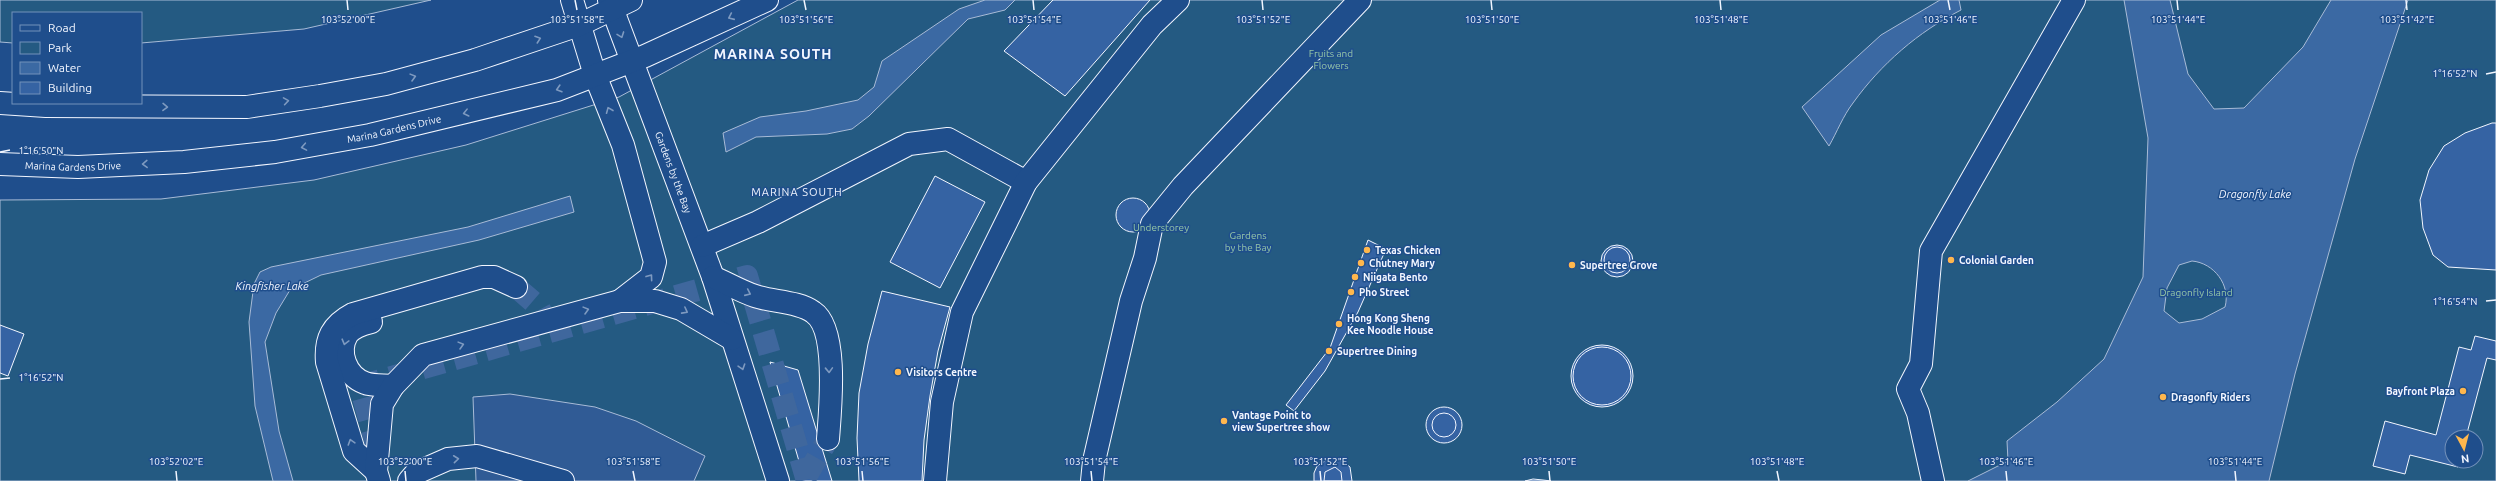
<svg xmlns="http://www.w3.org/2000/svg" width="2496" height="481" font-family="Ubuntu,sans-serif">
  <rect width="100%" height="100%" fill="#1f4e8c"/>
  <path fill="#245a82" stroke="#a8bbd7" fill-rule="evenodd" d="M 0,0 L 431,0 L 304,29 L 141,43 L 141,13 L 13,13 L 13,43 L 0,42 Z
    M 798,0 L 2496,0 L 2496,481 L 0,481 L 0,200 L 161,199 L 314,180 L 466,145 L 619,97 ZM 2452,437 L 2476,437 L 2476,461 L 2452,461 Z"/>
  <path fill="#305b95" stroke="#a8bbd7" d="M 510,394 L 595,407 L 636,421 L 705,456 L 694,481 L 476,481 L 473,397 Z"/>
  <path fill="#3b69a3" stroke="#a8bbd7" fill-rule="evenodd" d="M 985,0 L 1015,0 L 1005,10 L 968,19 L 869,116 L 852,129 L 827,134 L 756,137 L 726,152 L 723,133 L 760,117 L 806,111 L 858,100 L 874,87 L 882,61 L 959,9 Z
    M 1940,0 L 1959,0 L 1961,10 C 1918,32 1881,64 1853,103 C 1843,116 1837,132 1829,146 L 1802,107 L 1881,35 Z
    M 2124,0 L 2170,0 L 2188,74 L 2214,109 L 2244,108 L 2303,47 L 2331,0 L 2408,0 L 2355,159 L 2295,374 L 2269,481 L 1968,481 L 2008,461 L 2007,441 L 2057,402 L 2104,359 L 2143,277 L 2148,138 ZM 2192,261 C 2214,263 2231,285 2225,307 L 2202,319 L 2179,323 L 2164,311 L 2167,288 L 2179,265 Z
    M 570,196 L 574,212 L 479,240 L 321,275 L 290,290 L 276,313 L 265,342 L 279,431 L 293,481 L 273,481 L 255,406 L 249,322 L 254,284 L 260,272 L 271,267 L 468,227 Z"/>
  <path fill="#3563a3" stroke="#f2f6ff" d="M 1053,0 L 1150,0 L 1065,96 L 1004,51 Z
    M 2492,123 L 2496,123 L 2496,270 L 2448,267 L 2433,255 L 2423,228 L 2420,200 L 2429,170 L 2444,146 L 2465,133 Z
    M 935,176 L 985,202 L 940,288 L 890,262 Z
    M1116 215a17 17 0 1 1 34 0a17 17 0 1 1-34 0Z
    M 1368,240 L 1386,249 L 1358,312 L 1325,371 L 1294,411 L 1286,405 L 1330,348 Z
    M1601 261a16 16 0 1 1 32 0a16 16 0 1 1-32 0Z
    M1604 260a13 13 0 1 1 26 0a13 13 0 1 1-26 0Z
    M 882,291 L 950,307 L 938,351 L 930,396 L 924,440 L 922,481 L 859,481 L 857,438 L 859,393 L 868,344 Z
    M 0,325 L 24,334 L 8,376 L 0,373 Z
    M 2475,336 L 2496,341 L 2496,360 L 2487,358 L 2466,437 L 2452,437 L 2452,461 L 2459,461 L 2458,467 L 2410,455 L 2405,474 L 2373,466 L 2385,421 L 2436,435 L 2459,347 L 2471,350 Z
    M1571 376a31 31 0 1 1 62 0a31 31 0 1 1-62 0Z
    M1573 376a29 29 0 1 1 58 0a29 29 0 1 1-58 0Z
    M 770,362 L 798,370 L 832,481 L 798,481 L 801,468 Z
    M1426 425a18 18 0 1 1 36 0a18 18 0 1 1-36 0Z
    M1432 425a12 12 0 1 1 24 0a12 12 0 1 1-24 0Z
    M 1330,458 L 1344,462 L 1350,467 L 1352,481 L 1314,481 L 1314,473 L 1317,466 Z
    M 1335,467 L 1341,472 L 1342,481 L 1324,481 L 1325,472 Z
    M 1533,479 L 1543,480 L 1551,481 L 1525,481 Z"/>
  <g fill="none" stroke-linecap="round" stroke-linejoin="round">
    <path stroke="#3f679d" stroke-width="22" stroke-dasharray="22 11" stroke-linecap="butt" d="M 516,287 L 538,306 L 552,332
      M 378,451 L 360,386 L 747,276 L 807,481
      M 806,477 L 828,439"/>
    <defs>
      <g id="minor">
        <path d="M 572,0 L 595,75 L 623,145 L 655,262 L 651,277 L 620,301"/>
        <path id="s1" d="M 609,0 L 713,277 L 778,481"/>
        <path d="M 702,246 L 758,222 L 909,144 L 948,139 L 1026,182"/>
        <path d="M 713,277 C 727,283 740,291 755,296 C 772,302 798,301 813,312 C 839,329 830,411 828,439"/>
        <path d="M 371,322 C 363,324 352,327 347,335 C 337,352 346,376 365,383 C 373,386 384,385 393,386"/>
        <path d="M 376,471 L 354,451 L 327,362 C 325,339 332,325 353,314 L 482,277 L 494,277 L 516,287"/>
        <path d="M 379,481 L 376,471 L 382,404 L 393,386 L 423,355 L 620,301 L 655,301 L 681,309 L 732,339"/>
        <path d="M 409,481 L 416,473 L 448,459 L 477,456 L 563,481"/>
        <path d="M 935,481 L 942,402 L 962,312 L 1026,182 L 1152,25 L 1178,0"/>
        <path d="M 1092,481 L 1094,461 L 1131,301 L 1145,258 L 1152,224 L 1183,186 L 1360,0"/>
        <path d="M 1933,481 L 1918,413 L 1908,389 L 1921,364 L 1931,251 L 2074,0"/>
      </g>
      <g id="major">
        <path d="M 0,103 L 46,106 L 247,107 L 320,96 L 386,84 L 475,60 L 579,25 L 631,0"/>
        <path id="s2" d="M 0,164 L 78,167 L 184,162 L 275,152 L 370,135 L 557,90 L 645,56 L 767,0"/>
      </g>
    </defs>
    <use href="#minor" stroke="#f2f6ff" stroke-width="24"/>
    <use href="#major" stroke="#f2f6ff" stroke-width="24"/>
    <use href="#minor" stroke="#1f4e8c" stroke-width="22"/>
    <use href="#major" stroke="#1f4e8c" stroke-width="22"/>
  </g>
  <defs><path id="oneway-chevron" d="M-2-3.5L2.5 0L-2 3.5" fill="none" stroke-width="1.6" stroke-linecap="round" stroke-linejoin="round"/></defs>
  <g stroke="#7e9ac0">
    <use href="#oneway-chevron" transform="translate(731 17) rotate(156)"/>
    <use href="#oneway-chevron" transform="translate(621 35) rotate(70)"/>
    <use href="#oneway-chevron" transform="translate(538 39) rotate(-19)"/>
    <use href="#oneway-chevron" transform="translate(413 77) rotate(-15)"/>
    <use href="#oneway-chevron" transform="translate(559 89) rotate(163)"/>
    <use href="#oneway-chevron" transform="translate(286 101) rotate(-9)"/>
    <use href="#oneway-chevron" transform="translate(165 107) rotate(1)"/>
    <use href="#oneway-chevron" transform="translate(609 110) rotate(-112)"/>
    <use href="#oneway-chevron" transform="translate(466 113) rotate(166)"/>
    <use href="#oneway-chevron" transform="translate(304 147) rotate(170)"/>
    <use href="#oneway-chevron" transform="translate(145 164) rotate(178)"/>
    <use href="#oneway-chevron" transform="translate(650 277) rotate(-54)"/>
    <use href="#oneway-chevron" transform="translate(748 293) rotate(24)"/>
    <use href="#oneway-chevron" transform="translate(586 310) rotate(-15)"/>
    <use href="#oneway-chevron" transform="translate(685 311) rotate(28)"/>
    <use href="#oneway-chevron" transform="translate(345 342) rotate(105)"/>
    <use href="#oneway-chevron" transform="translate(461 345) rotate(-15)"/>
    <use href="#oneway-chevron" transform="translate(742 367) rotate(72)"/>
    <use href="#oneway-chevron" transform="translate(829 370) rotate(88)"/>
    <use href="#oneway-chevron" transform="translate(351 442) rotate(-107)"/>
    <use href="#oneway-chevron" transform="translate(456 459) rotate(-6)"/>
  </g>
  <path fill="none" stroke="#f2f6ff" stroke-width="1.5" d="M 347,0 L 348,10M 575,0 L 577,10M 804,0 L 806,10M 1033,0 L 1034,10M 1262,0 L 1263,10M 1491,0 L 1492,10M 1720,0 L 1721,10M 1948,0 L 1950,10M 2177,0 L 2178,10M 2406,0 L 2407,10M 2486,74 L 2496,72M 0,152 L 10,150M 2486,301 L 2496,300M 0,379 L 10,378M 176,471 L 177,481M 405,471 L 406,481M 633,471 L 635,481M 862,471 L 863,481M 1091,471 L 1092,481M 1320,471 L 1321,481M 1549,471 L 1550,481M 1777,471 L 1779,481M 2006,471 L 2007,481M 2235,471 L 2236,481"/>
  <g fill="#ffb74d" stroke="#1f4e8c" stroke-width="1.5">
    <circle cx="1367" cy="250" r="4"/>
    <circle cx="1951" cy="260" r="4"/>
    <circle cx="1361" cy="263" r="4"/>
    <circle cx="1572" cy="265" r="4"/>
    <circle cx="1355" cy="277" r="4"/>
    <circle cx="1351" cy="292" r="4"/>
    <circle cx="1339" cy="324" r="4"/>
    <circle cx="1329" cy="351" r="4"/>
    <circle cx="898" cy="372" r="4"/>
    <circle cx="2463" cy="391" r="4"/>
    <circle cx="2163" cy="397" r="4"/>
    <circle cx="1224" cy="421" r="4"/>
  </g>
  <g text-anchor="middle" dominant-baseline="central" stroke-width="3" stroke-linejoin="round" paint-order="stroke">
    <g font-size="10" fill="#97c8a6" stroke="#1f4e8c">
      <text x="1331" y="53">Fruits and<tspan x="1331" dy="12">Flowers</tspan></text>
      <text x="1161" y="227">Understorey</text>
      <text x="1248" y="235">Gardens<tspan x="1248" dy="12">by the Bay</tspan></text>
      <text x="2196" y="292">Dragonfly Island</text>
    </g>
    <g font-size="10" fill="#f2f6ff" stroke="#1f4e8c">
      <text stroke="none"><textPath href="#s2" startOffset="397">Marina Gardens Drive</textPath></text>
      <text stroke="none"><textPath href="#s2" startOffset="73">Marina Gardens Drive</textPath></text>
      <text stroke="none"><textPath href="#s1" startOffset="184">Gardens by the Bay</textPath></text>
    </g>
    <g font-size="10" font-weight="bold" fill="#f2f6ff" stroke="#1f4e8c" text-anchor="start">
      <text x="1375" y="250">Texas Chicken</text>
      <text x="1959" y="260">Colonial Garden</text>
      <text x="1369" y="263">Chutney Mary</text>
      <text x="1580" y="265">Supertree Grove</text>
      <text x="1363" y="277">Niigata Bento</text>
      <text x="1359" y="292">Pho Street</text>
      <text x="1347" y="318">Hong Kong Sheng<tspan x="1347" dy="12">Kee Noodle House</tspan></text>
      <text x="1337" y="351">Supertree Dining</text>
      <text x="906" y="372">Visitors Centre</text>
      <text x="2455" y="391" text-anchor="end">Bayfront Plaza</text>
      <text x="2171" y="397">Dragonfly Riders</text>
      <text x="1232" y="415">Vantage Point to<tspan x="1232" dy="12">view Supertree show</tspan></text>
    </g>
    <g font-size="11" letter-spacing="1" fill="#f2f6ff" stroke="#1f4e8c">
      <text x="797" y="192">MARINA SOUTH</text>
    </g>
    <g font-size="11" font-style="italic" fill="#f2f6ff" stroke="#1f4e8c">
      <text x="2255" y="194">Dragonfly Lake</text>
      <text x="272" y="286">Kingfisher Lake</text>
    </g>
    <g font-size="14" font-weight="bold" letter-spacing="1" fill="#f2f6ff" stroke="#1f4e8c">
      <text x="773" y="54">MARINA SOUTH</text>
    </g>
  </g>
  <g font-size="10" text-anchor="middle" fill="#f2f6ff" stroke="#1f4e8c" stroke-width="3" stroke-linejoin="round" paint-order="stroke">
    <text x="348" y="23">103°52'00"E</text>
    <text x="577" y="23">103°51'58"E</text>
    <text x="806" y="23">103°51'56"E</text>
    <text x="1034" y="23">103°51'54"E</text>
    <text x="1263" y="23">103°51'52"E</text>
    <text x="1492" y="23">103°51'50"E</text>
    <text x="1721" y="23">103°51'48"E</text>
    <text x="1950" y="23">103°51'46"E</text>
    <text x="2178" y="23">103°51'44"E</text>
    <text x="2407" y="23">103°51'42"E</text>
    <text x="2455" y="77">1°16'52"N</text>
    <text x="41" y="154">1°16'50"N</text>
    <text x="2455" y="305">1°16'54"N</text>
    <text x="41" y="381">1°16'52"N</text>
    <text x="176" y="465">103°52'02"E</text>
    <text x="405" y="465">103°52'00"E</text>
    <text x="633" y="465">103°51'58"E</text>
    <text x="862" y="465">103°51'56"E</text>
    <text x="1091" y="465">103°51'54"E</text>
    <text x="1320" y="465">103°51'52"E</text>
    <text x="1549" y="465">103°51'50"E</text>
    <text x="1777" y="465">103°51'48"E</text>
    <text x="2006" y="465">103°51'46"E</text>
    <text x="2235" y="465">103°51'44"E</text>
  </g>
  <rect x="12" y="12" width="130" height="92" fill="#1f4e8c" stroke="#7391ba"/>
  <rect x="20" y="25" width="20" height="6" fill="#1f4e8c" stroke="#7391ba"/>
  <text x="48" y="32" font-size="12" fill="#f2f6ff">Road</text>
  <rect x="20" y="42" width="20" height="12" fill="#245a82" stroke="#7391ba"/>
  <text x="48" y="52" font-size="12" fill="#f2f6ff">Park</text>
  <rect x="20" y="62" width="20" height="12" fill="#3b69a3" stroke="#7391ba"/>
  <text x="48" y="72" font-size="12" fill="#f2f6ff">Water</text>
  <rect x="20" y="82" width="20" height="12" fill="#3563a3" stroke="#7391ba"/>
  <text x="48" y="92" font-size="12" fill="#f2f6ff">Building</text>
  <g transform="translate(2464 449) rotate(173)"><circle r="19" fill="#1f4e8c" stroke="#7391ba"/>
  <path d="M0-3L7 15L0 10L-7 15Z" fill="#ffb74d"/>
  <text y="-6" font-size="11" font-weight="bold" text-anchor="middle" fill="#f2f6ff">N</text>
  </g>
</svg>
